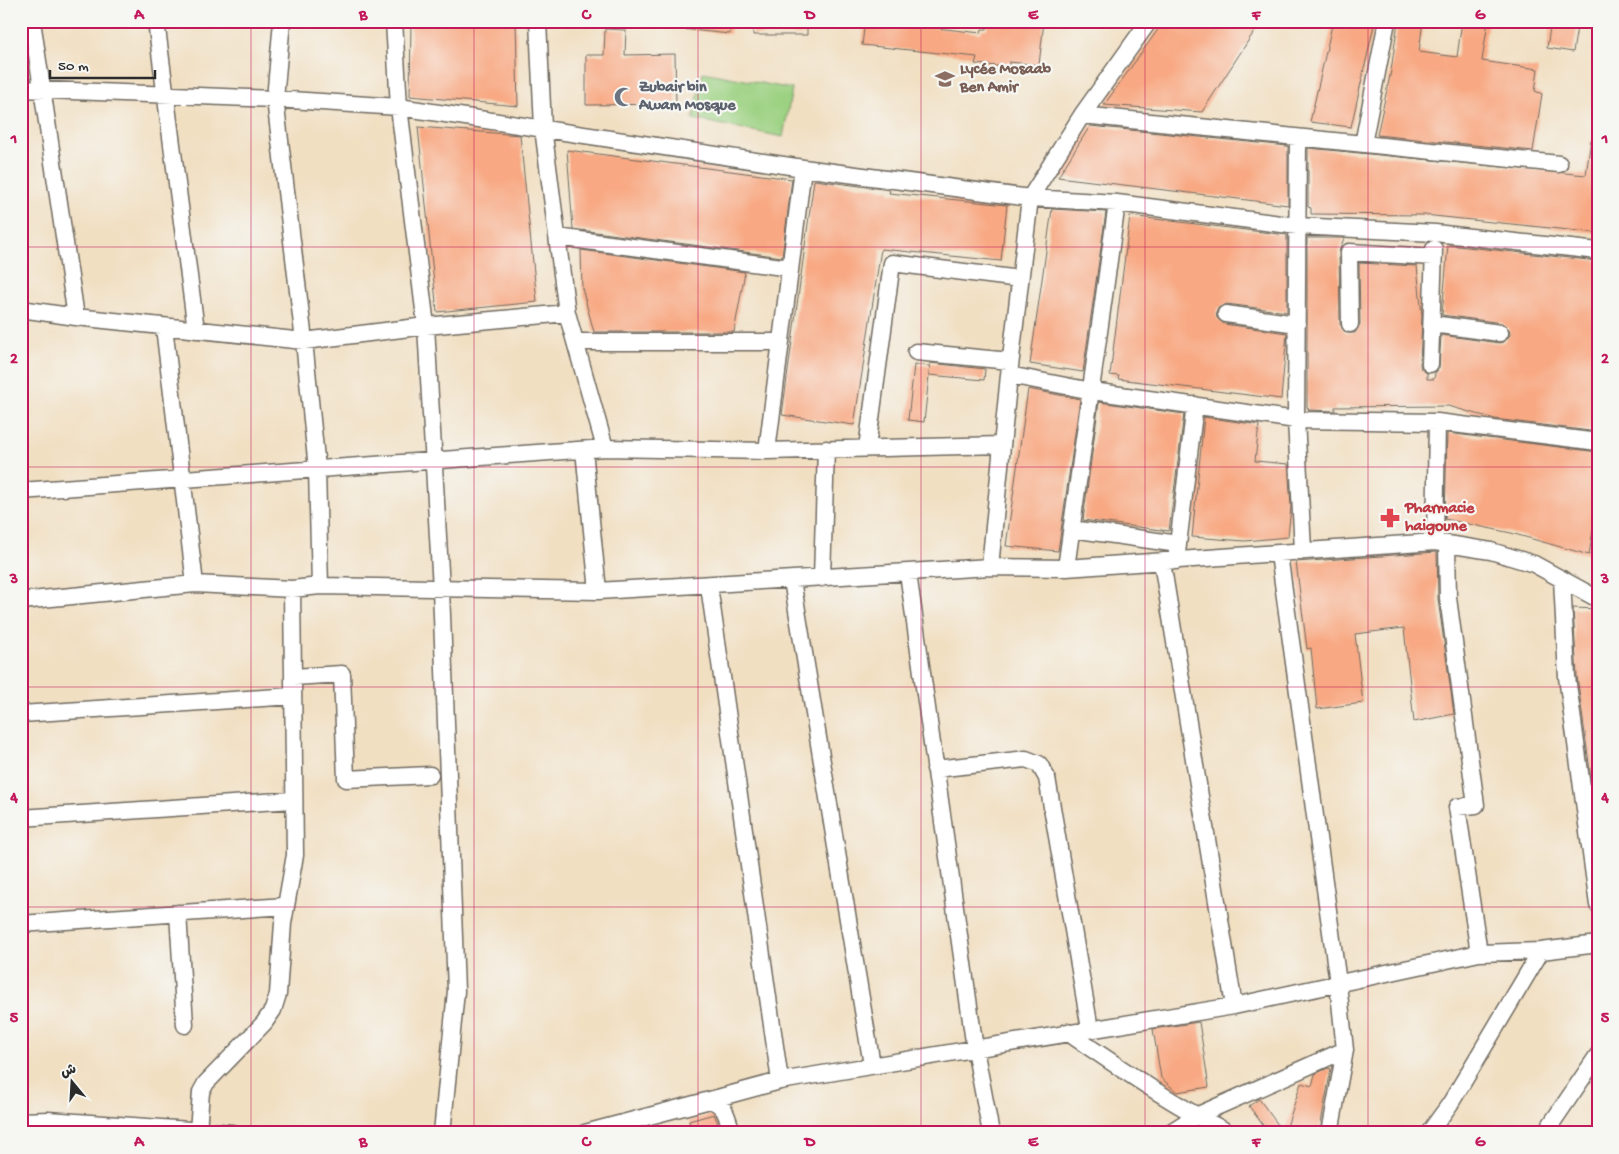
<svg xmlns="http://www.w3.org/2000/svg" width="1619" height="1154" font-family="'Gochi Hand','Playpen Sans Arabic',sans-serif">
  <rect width="100%" height="100%" fill="#f6f6f2"/>
  <filter id="ink" filterUnits="userSpaceOnUse"><feTurbulence type="fractalNoise" baseFrequency=".02" numOctaves="2"/><feDisplacementMap in="SourceGraphic" scale="10" xChannelSelector="R" yChannelSelector="G"/><feConvolveMatrix kernelMatrix="1 2 1 2 8 2 1 2 1" color-interpolation-filters="sRGB"/></filter>
  <filter id="wash" filterUnits="userSpaceOnUse"><feTurbulence type="fractalNoise" baseFrequency=".0096" numOctaves="4" result="noise"/><feDisplacementMap in="SourceGraphic" scale="20" xChannelSelector="R" yChannelSelector="G"/><feGaussianBlur stdDeviation="1.12" result="paint"/><feColorMatrix in="noise" values="0 0 0 0 0 0 0 0 0 0 0 0 0 0 0 0 0 1.4 0 .05"/><feComposite in="paint" operator="in"/></filter>
  <g filter="url(#wash)">
    <rect width="100%" height="100%" fill="#f1dfc2"/>
    <path fill="#9cd182" stroke="#647e56" d="M 703,72 L 792,89 L 783,137 L 693,119 Z"/>
    <g id="blocks">
      <path fill="#f8a882" d="M 411,21 L 516,21 L 518,106 L 410,96 Z
        M 681,21 L 731,21 L 730,34 L 681,29 Z
        M 753,21 L 807,21 L 807,35 L 753,35 Z
        M 865,21 L 900,21 L 900,24 L 981,33 L 982,29 L 987,29 L 988,21 L 1044,21 L 1039,65 L 1009,62 L 1009,67 L 975,64 L 977,57 L 862,45 Z
        M 1164,21 L 1261,21 L 1202,112 L 1104,105 Z
        M 1333,21 L 1375,21 L 1351,127 L 1310,122 Z
        M 1398,21 L 1423,21 L 1419,52 L 1457,57 L 1462,21 L 1488,21 L 1482,61 L 1538,69 L 1535,91 L 1542,94 L 1533,151 L 1377,135 L 1391,71 Z
        M 1551,21 L 1578,21 L 1573,52 L 1547,48 Z
        M 605,29 L 626,30 L 625,55 L 675,54 L 676,104 L 586,105 L 586,55 L 604,55 Z
        M 1090,126 L 1288,146 L 1288,205 L 1058,177 Z
        M 418,127 L 520,135 L 537,302 L 437,312 Z
        M 1591,140 L 1598,141 L 1598,233 L 1424,215 L 1311,214 L 1311,208 L 1308,207 L 1308,148 L 1586,175 Z
        M 567,150 L 792,179 L 782,257 L 573,229 Z
        M 814,180 L 890,190 L 889,193 L 1007,205 L 1001,261 L 881,249 L 854,425 L 782,415 Z
        M 1052,209 L 1106,212 L 1083,372 L 1030,364 Z
        M 1130,216 L 1287,235 L 1287,312 L 1227,304 L 1218,308 L 1216,313 L 1217,318 L 1224,324 L 1287,333 L 1281,399 L 1118,379 L 1119,376 L 1110,375 Z
        M 1307,238 L 1344,238 L 1339,252 L 1340,324 L 1346,333 L 1355,333 L 1360,324 L 1359,263 L 1417,266 L 1422,316 L 1420,364 L 1421,369 L 1427,373 L 1427,379 L 1434,379 L 1435,373 L 1439,369 L 1441,335 L 1499,343 L 1504,342 L 1510,335 L 1509,329 L 1502,323 L 1442,315 L 1448,245 L 1598,261 L 1598,432 L 1495,419 L 1448,406 L 1335,407 L 1335,411 L 1309,410 L 1307,407 Z
        M 581,250 L 745,272 L 734,332 L 594,332 L 582,288 Z
        M 930,363 L 985,369 L 984,380 L 929,375 Z
        M 914,365 L 930,366 L 924,422 L 908,420 Z
        M 1028,389 L 1080,399 L 1058,551 L 1006,546 Z
        M 1099,402 L 1184,414 L 1169,531 L 1083,520 Z
        M 1204,417 L 1259,425 L 1255,461 L 1288,464 L 1291,506 L 1288,537 L 1245,541 L 1192,537 Z
        M 1447,433 L 1598,452 L 1598,499 L 1589,555 L 1511,533 L 1445,519 Z
        M 1437,552 L 1438,599 L 1454,714 L 1414,722 L 1404,628 L 1355,634 L 1363,703 L 1317,709 L 1311,648 L 1307,649 L 1296,562 Z
        M 1573,608 L 1598,609 L 1598,813 L 1596,814 L 1577,676 Z
        M 1199,1022 L 1209,1087 L 1177,1092 L 1161,1078 L 1153,1029 Z
        M 1328,1068 L 1331,1069 L 1319,1133 L 1285,1133 L 1301,1083 L 1312,1086 L 1315,1074 Z
        M 1259,1099 L 1284,1133 L 1270,1133 L 1262,1124 L 1249,1106 Z
        M 714,1114 L 722,1133 L 692,1133 L 689,1121 Z"/>
    </g>
  </g>
  <g filter="url(#ink)">
    <use href="#blocks" fill-opacity="0" stroke="#706a60" stroke-width="1"/>
    <g fill="none" stroke-linecap="round" stroke-linejoin="round">
      <defs>
        <path id="minor" d="M 32,21 L 76,317
          M 156,21 L 196,330
          M 282,21 L 275,99 L 304,341 L 317,469 L 320,586
          M 394,21 L 399,107 L 426,326 L 441,589 L 456,991 L 442,1133
          M 538,21 L 543,128 L 567,313 L 605,448 L 767,451 L 1002,445
          M 21,89 L 275,99 L 399,107 L 803,168 L 1030,198 L 1117,203 L 1297,226 L 1435,233 L 1598,251
          M 1082,115 L 1559,164
          M 1298,139 L 1296,420 L 1303,550
          M 1363,144 L 1387,21
          M 557,237 L 790,268
          M 21,309 L 76,317 L 304,341 L 426,326 L 567,313
          M 1226,314 L 1297,324
          M 1350,324 L 1349,252 L 1434,257
          M 1432,324 L 1500,333
          M 164,327 L 195,584
          M 575,342 L 781,342
          M 916,352 L 1010,361
          M 1430,364 L 1434,249
          M 1009,375 L 1092,391 L 1296,420 L 1437,422 L 1598,442
          M 867,448 L 892,263 L 1020,279
          M 584,450 L 598,591
          M 767,451 L 803,168
          M 21,491 L 605,448
          M 1072,529 L 1178,544
          M 1435,542 L 1437,422
          M 1447,544 L 1448,598 L 1476,805 L 1457,807 L 1479,953
          M 1176,561 L 1195,405
          M 1162,562 L 1234,1006
          M 990,567 L 1009,375 L 1030,198 L 1082,115 L 1149,21
          M 1066,568 L 1117,203
          M 908,573 L 975,1049 L 991,1133
          M 822,578 L 826,449
          M 1562,579 L 1567,677 L 1598,905
          M 792,580 L 872,1065
          M 709,586 L 780,1081
          M 21,601 L 195,584 L 292,589 L 320,586 L 598,591 L 990,567 L 1066,568 L 1435,542 L 1491,551 L 1534,564 L 1598,599
          M 293,677 L 342,674 L 346,779 L 430,775
          M 21,714 L 293,696
          M 935,769 L 1026,759 L 1039,764 L 1047,778 L 1090,1029
          M 21,818 L 293,800
          M 178,913 L 185,1025
          M 21,924 L 286,906
          M 1067,1032 C 1120,1068 1172,1104 1229,1133
          M 710,1100 L 780,1081 L 1234,1006 L 1479,953 L 1541,951 L 1598,944
          M 21,1121 L 48,1120 L 232,1133
          M 198,1131 L 201,1092 L 206,1083 L 264,1023 L 273,1010 L 278,994 L 283,923 L 295,855 L 292,589
          M 585,1133 L 710,1100 C 726,1105 727,1117 732,1133
          M 1169,1133 L 1196,1116 L 1345,1050 L 1338,983 L 1279,554
          M 1330,1133 L 1345,1050
          M 1429,1133 L 1450,1104 L 1541,951
          M 1545,1133 L 1598,1055"/>
      </defs>
      <use href="#minor" stroke="#706a60" stroke-width="19"/>
      <use href="#minor" stroke="#fff" stroke-width="16"/>
    </g>
  </g>
  <path fill="none" stroke="#c2185b" stroke-width="1" stroke-opacity="0.55" d="M 251,21 L 251,1133M 474,21 L 474,1133M 698,21 L 698,1133M 921,21 L 921,1133M 1145,21 L 1145,1133M 1368,21 L 1368,1133M 21,247 L 1598,247M 21,467 L 1598,467M 21,687 L 1598,687M 21,907 L 1598,907"/>
  <defs>
    <symbol id="school-bare" viewBox="-9 -9 18 18"><path d="M0-5L7-2L0 1L-7-2ZM-4 1L0 2.5L4 1V4Q0 6-4 4Z" fill="#8d6e63" stroke="#f6f6f2" stroke-width="2.5" paint-order="stroke"/></symbol>
    <symbol id="mosque-bare" viewBox="-9 -9 18 18"><path d="M3.5-4.9A6 6 0 1 0 3.5 4.9A5 5 0 1 1 3.5-4.9Z" fill="#6b7280" stroke="#f6f6f2" stroke-width="2.5" paint-order="stroke"/></symbol>
    <symbol id="pharmacy-bare" viewBox="-9 -9 18 18"><path d="M-2-6h4v4h4v4h-4v4h-4v-4h-4v-4h4Z" fill="#e0444e" stroke="#f6f6f2" stroke-width="2.5" paint-order="stroke"/></symbol>
  </defs>
  <g fill-rule="evenodd">
    <use href="#school-bare" x="931" y="65" width="28" height="28"/>
    <use href="#mosque-bare" x="610" y="83" width="28" height="28"/>
    <use href="#pharmacy-bare" x="1376" y="504" width="28" height="28"/>
  </g>
  <g text-anchor="middle" dominant-baseline="central" stroke-width="4.5" stroke-linejoin="round" paint-order="stroke">
    <g font-size="16" font-weight="bold" fill="#785e54" stroke="#f6f6f2" text-anchor="start">
      <text x="960" y="70">Lycée Mosaab<tspan x="960" dy="18">Ben Amir</tspan></text>
    </g>
    <g font-size="16" font-weight="bold" fill="#5b616d" stroke="#f6f6f2" text-anchor="start">
      <text x="639" y="88">Zubair bin<tspan x="639" dy="18">Awam Mosque</tspan></text>
    </g>
    <g font-size="16" font-weight="bold" fill="#be3a42" stroke="#f6f6f2" text-anchor="start">
      <text x="1405" y="509">Pharmacie<tspan x="1405" dy="18">haigoune</tspan></text>
    </g>
  </g>
  <rect width="1619" height="1154" fill="none" stroke="#f6f6f2" stroke-width="55"/>
  <g transform="translate(72 1082) rotate(342)" stroke="#f6f6f2" stroke-width="4" paint-order="stroke">
  <path d="M0-4L9 19L0 12L-9 19Z" fill="#2b2b2b"/>
  <text y="-8" font-size="14" font-weight="bold" text-anchor="middle" fill="#2b2b2b">ش</text>
  </g>
  <path d="M50 70v8h105v-8" fill="none" stroke="#2b2b2b" stroke-width="2.5"/>
  <text x="58" y="70" font-size="15" fill="#2b2b2b" stroke="#f6f6f2" stroke-width="4" paint-order="stroke">50 m</text>
  <rect x="28" y="28" width="1564" height="1098" fill="none" stroke="#c2185b" stroke-width="2"/>
  <g font-size="16" text-anchor="middle" font-weight="bold" fill="#c2185b">
    <text x="139" y="19">A</text>
    <text x="363" y="19">B</text>
    <text x="586" y="19">C</text>
    <text x="810" y="19">D</text>
    <text x="1033" y="19">E</text>
    <text x="1256" y="19">F</text>
    <text x="1480" y="19">G</text>
    <text x="14" y="143">1</text>
    <text x="1605" y="143">1</text>
    <text x="14" y="363">2</text>
    <text x="1605" y="363">2</text>
    <text x="14" y="583">3</text>
    <text x="1605" y="583">3</text>
    <text x="14" y="802">4</text>
    <text x="1605" y="802">4</text>
    <text x="14" y="1022">5</text>
    <text x="1605" y="1022">5</text>
    <text x="139" y="1146">A</text>
    <text x="363" y="1146">B</text>
    <text x="586" y="1146">C</text>
    <text x="810" y="1146">D</text>
    <text x="1033" y="1146">E</text>
    <text x="1256" y="1146">F</text>
    <text x="1480" y="1146">G</text>
  </g>
</svg>
